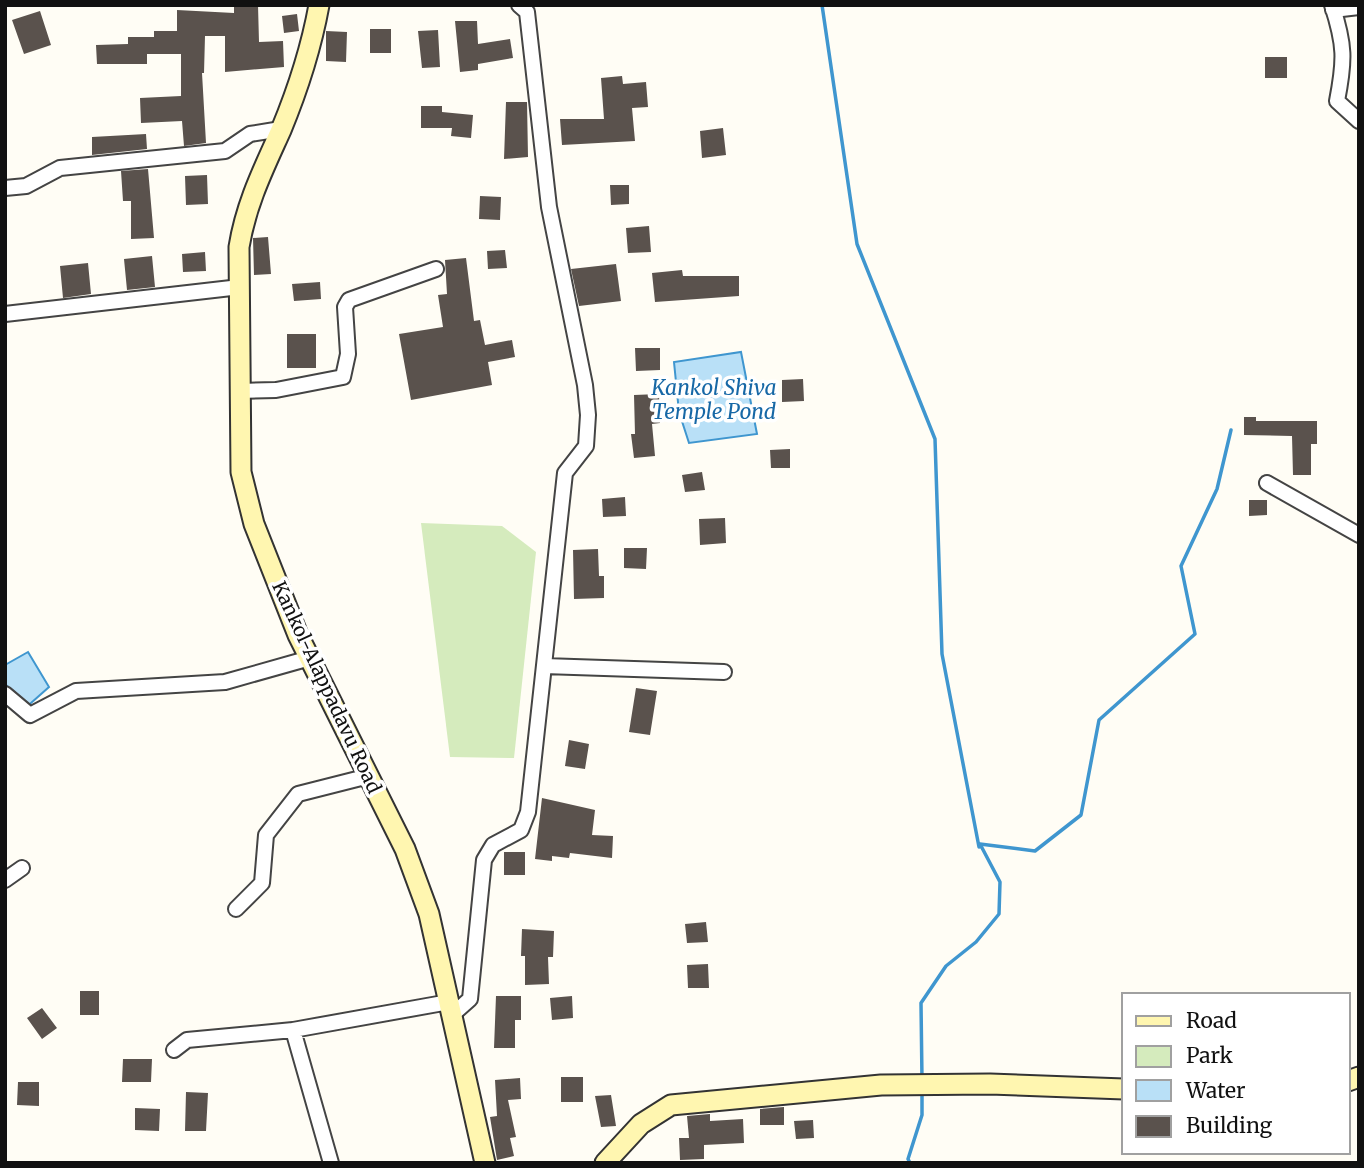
<svg xmlns="http://www.w3.org/2000/svg" width="1364" height="1168" font-family="Merriweather,serif">
  <rect width="100%" height="100%" fill="#fffdf5"/>
  <path fill="#d5ebbd" d="M 421,523 L 502,526 L 536,552 L 514,758 L 450,757 Z"/>
  <path fill="#b9e0f7" stroke="#3f96cf" stroke-width="2" d="M 741,352 L 757,434 L 689,443 L 679,412 L 674,362 Z
    M 28,652 L 49,687 L 22,711 L 5,683 L 5,665 Z"/>
  <g fill="none" stroke-linecap="round" stroke-linejoin="round">
    <path stroke="#3f96cf" stroke-width="3.5" d="M 822,5 L 857,244 L 935,439 L 942,654 L 979,847
      M 980,844 L 1035,851 L 1081,815 L 1099,720 L 1195,634 L 1181,566 L 1217,489 L 1231,430
      M 922,1080 L 921,1003 L 946,966 L 976,942 L 999,914 L 1000,882 L 980,844
      M 910,1163 L 908,1159 L 922,1115 L 922,1091"/>
  </g>
  <path fill="#5a524d" d="M 258,5 L 259,42 L 283,41 L 284,67 L 225,72 L 225,36 L 205,36 L 204,73 L 202,73 L 206,143 L 184,146 L 182,121 L 141,123 L 140,98 L 181,96 L 181,54 L 147,54 L 147,64 L 97,64 L 96,45 L 128,44 L 128,37 L 154,37 L 154,31 L 177,31 L 177,10 L 234,13 L 234,6 Z
    M 40,11 L 51,45 L 24,54 L 12,20 Z
    M 297,14 L 299,31 L 284,33 L 282,16 Z
    M 455,21 L 477,21 L 478,44 L 510,39 L 513,58 L 478,64 L 478,70 L 460,72 Z
    M 370,29 L 391,29 L 391,53 L 370,53 Z
    M 438,30 L 440,67 L 422,68 L 418,31 Z
    M 326,31 L 347,32 L 346,62 L 326,61 Z
    M 1265,57 L 1287,57 L 1287,78 L 1265,78 Z
    M 622,76 L 623,84 L 646,82 L 648,107 L 632,108 L 635,141 L 562,145 L 560,119 L 604,119 L 601,78 Z
    M 506,102 L 527,102 L 528,157 L 504,159 Z
    M 421,106 L 442,106 L 442,112 L 473,115 L 471,138 L 451,136 L 452,128 L 421,128 Z
    M 723,128 L 726,155 L 702,158 L 700,131 Z
    M 146,134 L 147,149 L 92,155 L 92,137 Z
    M 148,169 L 154,238 L 131,239 L 131,201 L 123,201 L 121,171 Z
    M 207,175 L 208,204 L 186,205 L 185,176 Z
    M 610,185 L 629,185 L 629,204 L 611,205 Z
    M 480,196 L 501,197 L 500,220 L 479,219 Z
    M 649,226 L 651,252 L 628,253 L 626,228 Z
    M 268,237 L 271,274 L 254,275 L 253,238 Z
    M 505,250 L 507,268 L 488,269 L 487,251 Z
    M 205,252 L 206,271 L 183,272 L 182,254 Z
    M 152,256 L 155,287 L 127,290 L 124,259 Z
    M 466,258 L 474,321 L 480,320 L 485,345 L 512,340 L 515,357 L 488,362 L 492,385 L 411,400 L 399,334 L 443,327 L 438,295 L 447,294 L 445,260 Z
    M 88,263 L 91,294 L 63,298 L 60,266 Z
    M 616,264 L 621,301 L 579,306 L 571,269 Z
    M 682,270 L 683,276 L 739,276 L 739,296 L 655,302 L 652,273 Z
    M 320,282 L 321,299 L 294,301 L 292,284 Z
    M 287,334 L 316,334 L 316,368 L 287,368 Z
    M 635,348 L 660,348 L 660,370 L 636,371 Z
    M 803,379 L 804,401 L 782,402 L 782,380 Z
    M 659,394 L 660,423 L 652,424 L 655,456 L 634,458 L 631,434 L 635,434 L 634,395 Z
    M 1244,417 L 1256,417 L 1256,421 L 1317,421 L 1317,444 L 1311,444 L 1311,475 L 1293,475 L 1292,436 L 1244,435 Z
    M 790,449 L 790,468 L 771,468 L 770,450 Z
    M 702,472 L 705,490 L 685,492 L 682,475 Z
    M 625,497 L 626,516 L 603,517 L 602,499 Z
    M 1249,500 L 1267,500 L 1267,515 L 1249,516 Z
    M 725,518 L 726,543 L 700,545 L 699,519 Z
    M 624,548 L 647,548 L 646,569 L 624,568 Z
    M 598,549 L 599,576 L 604,576 L 604,598 L 574,599 L 573,550 Z
    M 636,688 L 657,691 L 650,735 L 629,732 Z
    M 569,740 L 589,744 L 585,769 L 565,766 Z
    M 542,798 L 595,810 L 592,835 L 613,836 L 612,858 L 570,853 L 569,858 L 552,856 L 552,861 L 535,859 Z
    M 504,852 L 525,852 L 525,875 L 504,875 Z
    M 706,922 L 708,942 L 687,943 L 685,924 Z
    M 522,929 L 554,931 L 553,957 L 548,957 L 549,984 L 525,985 L 525,956 L 521,956 Z
    M 708,964 L 709,988 L 688,988 L 687,965 Z
    M 80,991 L 99,991 L 99,1015 L 80,1015 Z
    M 496,996 L 521,996 L 521,1020 L 515,1020 L 515,1048 L 494,1048 Z
    M 572,996 L 573,1018 L 552,1020 L 550,998 Z
    M 42,1008 L 57,1028 L 42,1039 L 27,1018 Z
    M 123,1059 L 152,1059 L 151,1082 L 122,1082 Z
    M 561,1077 L 583,1077 L 583,1102 L 561,1102 Z
    M 520,1078 L 521,1099 L 508,1100 L 516,1137 L 510,1138 L 514,1156 L 497,1160 L 490,1117 L 497,1116 L 495,1080 Z
    M 18,1082 L 39,1082 L 39,1106 L 17,1105 Z
    M 186,1092 L 208,1093 L 206,1131 L 185,1131 Z
    M 611,1095 L 616,1126 L 601,1127 L 595,1096 Z
    M 784,1107 L 784,1125 L 760,1125 L 760,1109 Z
    M 135,1108 L 160,1109 L 159,1131 L 135,1130 Z
    M 710,1114 L 710,1121 L 743,1119 L 744,1143 L 704,1145 L 704,1159 L 680,1160 L 679,1138 L 689,1138 L 687,1116 Z
    M 813,1120 L 814,1138 L 796,1139 L 794,1121 Z"/>
  <g fill="none" stroke-linecap="round" stroke-linejoin="round">
    <defs>
      <path id="street" d="M 1332,5 C 1345,45 1345,60 1337,101 L 1359,121
        M 1333,10 L 1359,7
        M 5,188 L 26,186 L 60,168 L 225,151 L 250,134 L 281,129
        M 5,314 L 240,287
        M 240,391 L 276,390 L 343,377 L 348,354 L 345,307 L 349,300 L 436,269
        M 1267,483 L 1359,535
        M 544,666 L 724,672
        M 5,694 L 30,715 L 76,691 L 225,682 L 310,658
        M 5,880 L 22,868
        M 236,909 L 262,883 L 266,835 L 298,794 L 369,776
        M 452,1015 L 470,999 L 484,860 L 493,845 L 521,830 L 528,812 L 565,473 L 586,446 L 588,415 L 585,385 L 549,207 L 527,12 L 519,5
        M 174,1050 L 187,1040 L 293,1030
        M 331,1163 L 293,1030 L 449,1002"/>
      <path id="secondary" d="M 319,5 C 311,49 298,89 281,130 C 263,170 246,204 239,247 L 241,472 L 254,524 L 298,635 L 405,849 L 429,914 L 485,1163
        M 1348,1081 L 1359,1077
        M 605,1163 L 641,1124 L 671,1105 L 881,1085 L 990,1084 L 1124,1089"/>
    </defs>
    <use href="#street" stroke="#444" stroke-width="18"/>
    <use href="#secondary" stroke="#333" stroke-width="23"/>
    <use href="#street" stroke="#fff" stroke-width="14"/>
    <use href="#secondary" stroke="#fff6b0" stroke-width="19"/>
  </g>
  <g text-anchor="middle" dominant-baseline="central" stroke-width="7" stroke-linejoin="round" paint-order="stroke">
    <g font-size="19" fill="#111" stroke="#fff">
      <text transform="translate(327 687) rotate(65)">Kankol-Alappadavu Road</text>
    </g>
    <g font-size="21" font-style="italic" fill="#1768a6" stroke="#fff">
      <text x="714" y="387">Kankol Shiva<tspan x="714" dy="24">Temple Pond</tspan></text>
    </g>
  </g>
  <rect width="1364" height="1168" fill="none" stroke="#111111" stroke-width="14"/>
  <rect x="1122" y="993" width="228" height="161" fill="#ffffff" stroke="#a0a0a0" stroke-width="2"/>
  <rect x="1136" y="1016" width="35" height="10" fill="#fff6b0" stroke="#a0a0a0" stroke-width="2"/>
  <text x="1186" y="1028" font-size="21" fill="#111111">Road</text>
  <rect x="1136" y="1046" width="35" height="21" fill="#d5ebbd" stroke="#a0a0a0" stroke-width="2"/>
  <text x="1186" y="1063" font-size="21" fill="#111111">Park</text>
  <rect x="1136" y="1080" width="35" height="21" fill="#b9e0f7" stroke="#a0a0a0" stroke-width="2"/>
  <text x="1186" y="1098" font-size="21" fill="#111111">Water</text>
  <rect x="1136" y="1116" width="35" height="21" fill="#5a524d" stroke="#a0a0a0" stroke-width="2"/>
  <text x="1186" y="1133" font-size="21" fill="#111111">Building</text>
</svg>
